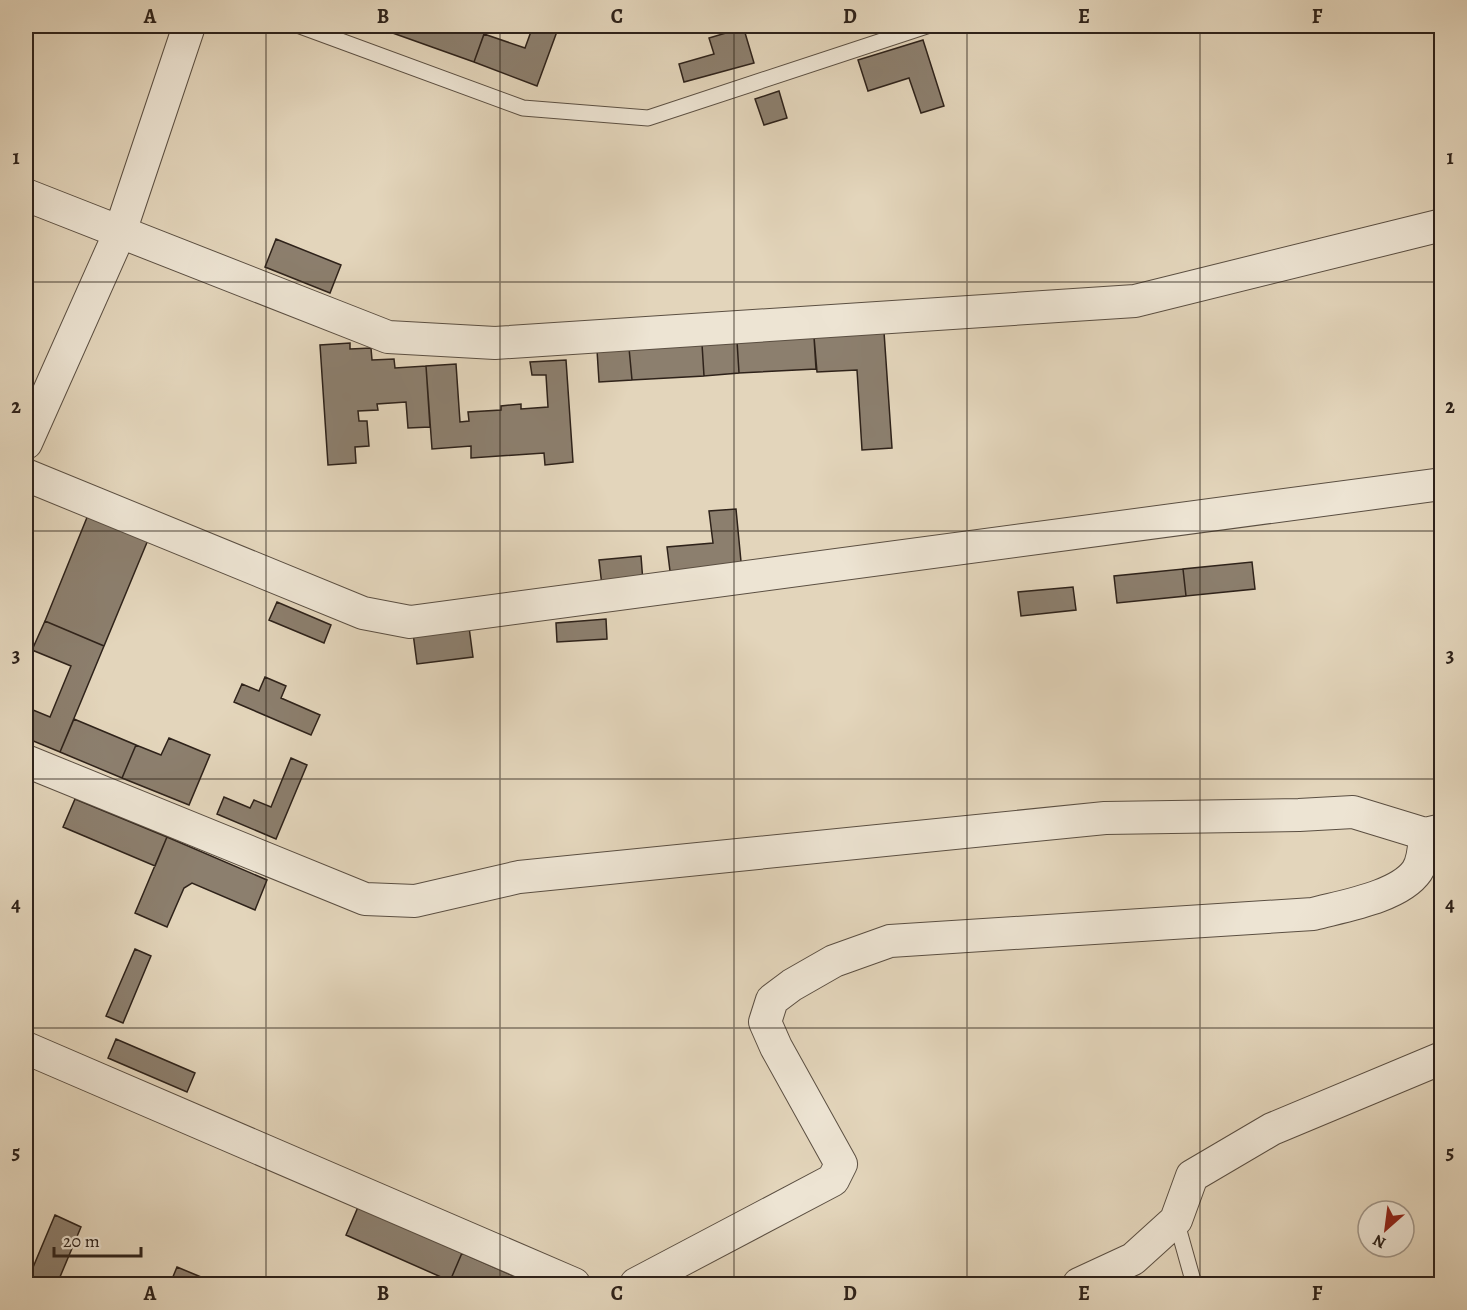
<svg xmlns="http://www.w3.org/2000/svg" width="1467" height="1310" font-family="Alegreya,serif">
  <rect width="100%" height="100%" fill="#e3d5bb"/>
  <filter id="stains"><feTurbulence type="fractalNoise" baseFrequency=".00333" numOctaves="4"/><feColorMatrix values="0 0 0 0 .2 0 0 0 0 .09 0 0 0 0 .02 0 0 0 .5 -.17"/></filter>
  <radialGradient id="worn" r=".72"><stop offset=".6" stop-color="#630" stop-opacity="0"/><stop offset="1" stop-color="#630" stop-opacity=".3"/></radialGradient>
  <path fill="#8c7f6e" stroke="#2e221a" stroke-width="1.5" d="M 373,26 L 487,26 L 474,62 Z
    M 533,26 L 559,26 L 537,86 L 474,62 L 484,34 L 525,48 Z
    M 724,26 L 743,26 L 754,63 L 684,82 L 679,64 L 714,54 L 709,38 L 726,33 Z
    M 923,40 L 944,106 L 921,113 L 909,78 L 868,91 L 858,60 Z
    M 779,91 L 787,118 L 764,125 L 755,99 Z
    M 276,239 L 341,265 L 330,293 L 265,267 Z
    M 884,332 L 892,448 L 862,450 L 857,370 L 817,372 L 814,337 Z
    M 814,337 L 816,369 L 739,373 L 737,341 Z
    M 737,341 L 739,373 L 704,376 L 702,344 Z
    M 350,343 L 350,349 L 371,348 L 372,360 L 394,359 L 395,368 L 426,366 L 430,427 L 408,428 L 406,402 L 377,404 L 378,410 L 358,411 L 359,421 L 367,421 L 369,446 L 355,447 L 356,463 L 328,465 L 320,345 Z
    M 702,344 L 704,376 L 632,380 L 629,348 Z
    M 629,348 L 632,380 L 599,382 L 597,350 Z
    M 566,360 L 573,462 L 545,465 L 544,453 L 471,458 L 471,446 L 432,449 L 426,366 L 456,364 L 460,422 L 469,421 L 468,412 L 501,410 L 501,406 L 521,404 L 521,409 L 548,407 L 546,375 L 532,375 L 530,362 Z
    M 736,509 L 742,572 L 671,579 L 667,547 L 713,543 L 709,511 Z
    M 88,515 L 148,540 L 104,646 L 45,621 Z
    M 641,556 L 643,582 L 602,586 L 599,560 Z
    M 1252,562 L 1255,589 L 1186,596 L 1183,569 Z
    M 1183,569 L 1186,596 L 1117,603 L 1114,576 Z
    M 1073,587 L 1076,610 L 1021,616 L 1018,592 Z
    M 277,602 L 331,625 L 324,643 L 269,620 Z
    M 606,619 L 607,639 L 557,642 L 556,623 Z
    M 45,621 L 104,646 L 60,752 L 26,738 L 26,707 L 50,717 L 71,666 L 32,650 Z
    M 469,627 L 473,657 L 417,664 L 413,633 Z
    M 265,677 L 286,686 L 281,698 L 320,715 L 311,735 L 234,702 L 242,684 L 259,691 Z
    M 74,719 L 136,745 L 122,778 L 60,752 Z
    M 169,738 L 210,755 L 189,805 L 122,778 L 136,745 L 161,755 Z
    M 291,758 L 307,765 L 276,839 L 217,814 L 224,797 L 250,808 L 254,800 L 271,807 Z
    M 75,799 L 167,837 L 155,866 L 63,827 Z
    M 167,837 L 267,880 L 255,910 L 192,883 L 184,888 L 167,927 L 135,913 Z
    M 135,949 L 151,956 L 123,1023 L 106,1016 Z
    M 116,1039 L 195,1073 L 187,1092 L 108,1058 Z
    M 358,1207 L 462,1253 L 450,1281 L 346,1235 Z
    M 55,1215 L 81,1227 L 57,1284 L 26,1284 Z
    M 462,1253 L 525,1281 L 523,1284 L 457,1284 L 450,1281 Z
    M 177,1267 L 201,1277 L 198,1284 L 170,1284 Z"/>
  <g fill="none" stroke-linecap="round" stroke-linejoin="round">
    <defs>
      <path id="lane" d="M 300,26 L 523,108 L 648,118 L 927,26
        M 1176,1220 L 1194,1284"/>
      <path id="street" d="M 26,195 L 388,337 L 495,343 L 1135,301 L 1442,225
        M 26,443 L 120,232 L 189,26
        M 26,475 L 363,613 L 410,622 L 1442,484
        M 26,761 L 365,899 L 415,901 L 519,877 L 1105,818 L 1299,815 L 1353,812 L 1425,834 L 1442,830
        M 26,1048 L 574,1284
        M 636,1284 L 833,1180 L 841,1164 L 776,1047 L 765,1022 L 772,1000 L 792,985 L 834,961 L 890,941 L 1313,914 C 1343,906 1399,897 1417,871 C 1424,860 1424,847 1425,834
        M 1079,1284 L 1133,1259 L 1176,1220 L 1192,1176 L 1272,1129 L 1442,1058"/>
    </defs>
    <use href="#lane" stroke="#5b4f42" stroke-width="17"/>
    <use href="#street" stroke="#5b4f42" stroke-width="34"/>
    <use href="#lane" stroke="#ede4d3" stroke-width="15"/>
    <use href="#street" stroke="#ede4d3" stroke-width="32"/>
  </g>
  <path fill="none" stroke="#2e221a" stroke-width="1.5" stroke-opacity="0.55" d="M 266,26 L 266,1284M 500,26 L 500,1284M 734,26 L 734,1284M 967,26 L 967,1284M 1200,26 L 1200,1284M 26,282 L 1442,282M 26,531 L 1442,531M 26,779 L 1442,779M 26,1028 L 1442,1028"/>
  <rect width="1467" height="1310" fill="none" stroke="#e3d5bb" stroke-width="66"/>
  <g transform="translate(1386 1229) rotate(208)"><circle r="28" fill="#ede4d3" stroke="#a19689" stroke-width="1.5"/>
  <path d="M0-4.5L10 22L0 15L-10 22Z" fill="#8f2418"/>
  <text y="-9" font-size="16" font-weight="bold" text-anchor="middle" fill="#2e221a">N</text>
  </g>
  <path d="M54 1247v9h87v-9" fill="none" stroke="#2e221a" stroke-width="3"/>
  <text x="63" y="1247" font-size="18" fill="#2e221a" stroke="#ede4d3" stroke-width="4.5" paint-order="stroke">20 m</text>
  <rect x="33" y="33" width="1401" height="1244" fill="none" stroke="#2e221a" stroke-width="2"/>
  <g font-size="20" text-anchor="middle" font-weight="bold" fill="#2e221a">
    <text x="150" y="23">A</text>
    <text x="383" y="23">B</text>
    <text x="617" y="23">C</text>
    <text x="850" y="23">D</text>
    <text x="1084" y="23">E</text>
    <text x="1317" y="23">F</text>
    <text x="16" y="164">1</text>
    <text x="1450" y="164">1</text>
    <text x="16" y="413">2</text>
    <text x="1450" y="413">2</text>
    <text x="16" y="662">3</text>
    <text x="1450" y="662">3</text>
    <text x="16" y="911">4</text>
    <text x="1450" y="911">4</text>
    <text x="16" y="1159">5</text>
    <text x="1450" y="1159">5</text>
    <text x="150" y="1300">A</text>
    <text x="383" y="1300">B</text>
    <text x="617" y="1300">C</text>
    <text x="850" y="1300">D</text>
    <text x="1084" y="1300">E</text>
    <text x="1317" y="1300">F</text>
  </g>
  <rect width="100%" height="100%" filter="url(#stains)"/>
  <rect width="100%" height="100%" fill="url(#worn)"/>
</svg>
